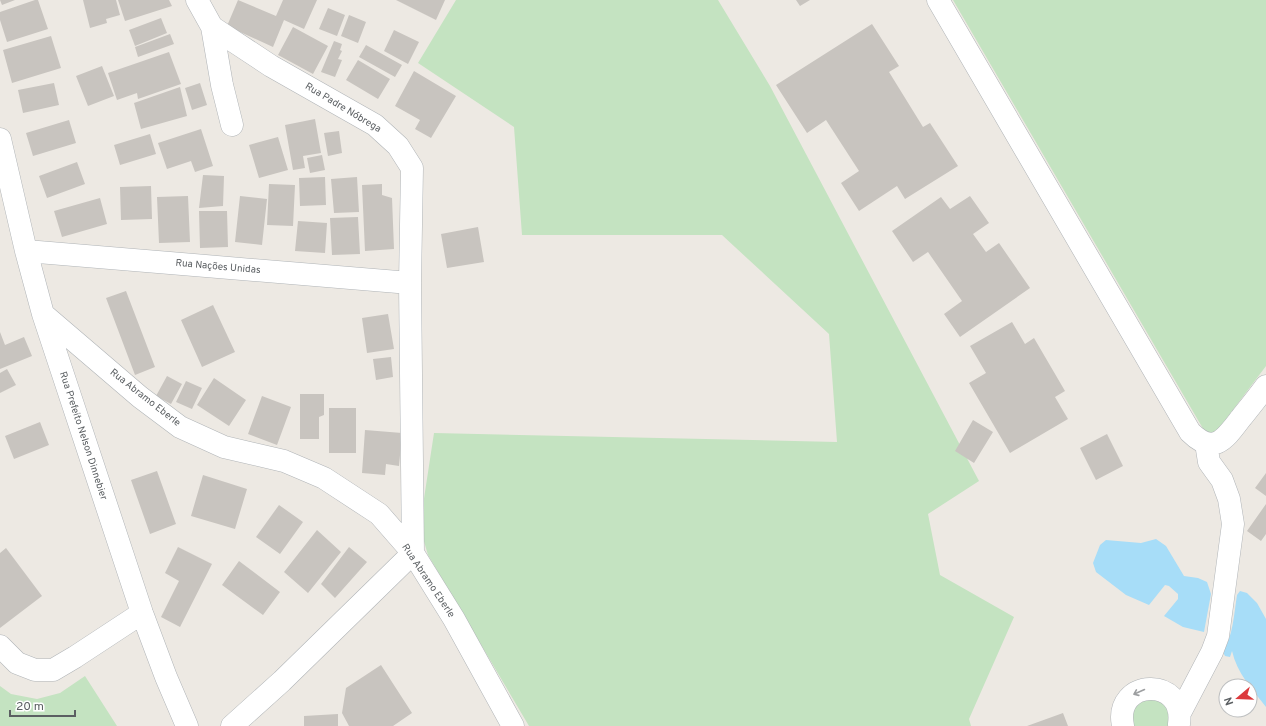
<svg xmlns="http://www.w3.org/2000/svg" width="1266" height="726" font-family="Overpass,sans-serif">
  <rect width="100%" height="100%" fill="#ede9e3"/>
  <path fill="#c4e3c1" d="M 456,0 L 718,0 L 770,86 L 979,481 L 928,514 L 940,575 L 1014,617 L 969,719 L 971,726 L 529,726 L 428,555 L 423,538 L 423,505 L 434,433 L 837,442 L 829,334 L 722,235 L 522,235 L 514,127 L 418,63 Z
    M 953,0 L 1266,0 L 1266,366 L 1217,431 L 1211,434 L 1205,432 Z
    M 85,676 L 117,726 L 0,726 L 0,686 L 11,694 L 37,699 L 60,693 Z
    M 1155,697 L 1170,710 L 1169,726 L 1132,726 L 1130,713 L 1137,702 Z"/>
  <path fill="#a7ddf8" d="M 1156,539 L 1166,546 L 1184,576 L 1198,578 L 1207,582 L 1211,594 L 1204,632 L 1183,627 L 1164,616 L 1178,599 L 1178,594 L 1169,586 L 1165,585 L 1149,605 L 1126,595 L 1096,572 L 1093,563 L 1100,545 L 1106,540 L 1141,543 Z
    M 1240,591 L 1247,593 L 1257,603 L 1266,619 L 1266,707 C 1252,689 1237,673 1232,651 L 1230,657 L 1225,656 L 1223,652 C 1233,636 1234,614 1237,595 Z"/>
  <path fill="#c8c4bf" d="M 0,0 L 15,0 L 2,5 Z
    M 35,0 L 38,0 L 48,29 L 7,42 L 0,20 L 0,12 Z
    M 83,0 L 116,0 L 120,15 L 106,19 L 107,23 L 90,28 Z
    M 118,0 L 169,0 L 172,6 L 125,21 Z
    M 238,0 L 276,16 L 283,0 L 317,0 L 304,29 L 284,20 L 273,47 L 227,26 Z
    M 396,0 L 445,0 L 436,20 Z
    M 796,0 L 810,0 L 800,6 Z
    M 328,8 L 345,15 L 337,36 L 319,29 Z
    M 349,15 L 366,22 L 358,43 L 341,36 Z
    M 161,18 L 167,33 L 135,46 L 129,30 Z
    M 872,24 L 899,66 L 889,72 L 923,127 L 930,123 L 958,166 L 905,199 L 897,186 L 859,211 L 841,183 L 859,171 L 826,120 L 807,133 L 776,85 Z
    M 293,27 L 328,46 L 313,74 L 278,55 Z
    M 394,30 L 419,42 L 408,64 L 384,51 Z
    M 170,34 L 174,44 L 138,57 L 135,47 Z
    M 51,36 L 61,68 L 12,83 L 3,50 Z
    M 334,41 L 342,44 L 340,50 L 342,51 L 338,59 L 342,60 L 335,77 L 321,72 Z
    M 366,45 L 402,65 L 395,77 L 359,57 Z
    M 169,52 L 181,84 L 138,99 L 137,93 L 117,100 L 108,73 Z
    M 358,60 L 390,79 L 378,99 L 346,80 Z
    M 102,66 L 114,96 L 88,106 L 76,76 Z
    M 414,71 L 456,96 L 431,138 L 415,129 L 420,120 L 395,106 Z
    M 54,83 L 59,105 L 23,113 L 18,90 Z
    M 200,83 L 207,105 L 192,110 L 185,88 Z
    M 180,87 L 187,116 L 141,129 L 134,103 Z
    M 315,119 L 321,153 L 303,156 L 305,168 L 293,170 L 285,125 Z
    M 69,120 L 76,143 L 33,156 L 26,133 Z
    M 201,129 L 213,166 L 195,172 L 191,161 L 167,169 L 158,143 Z
    M 339,131 L 342,153 L 328,156 L 324,133 Z
    M 150,134 L 156,154 L 120,165 L 114,145 Z
    M 278,137 L 288,170 L 259,178 L 249,145 Z
    M 322,155 L 325,170 L 310,173 L 307,158 Z
    M 77,162 L 85,184 L 47,198 L 39,176 Z
    M 203,175 L 224,176 L 223,206 L 199,208 Z
    M 325,177 L 326,205 L 300,206 L 299,178 Z
    M 357,177 L 359,212 L 334,213 L 331,179 Z
    M 269,184 L 295,185 L 293,226 L 267,225 Z
    M 382,184 L 382,195 L 392,198 L 394,249 L 365,251 L 362,185 Z
    M 151,186 L 152,219 L 121,220 L 120,187 Z
    M 188,196 L 190,242 L 159,243 L 157,197 Z
    M 240,196 L 267,199 L 262,245 L 235,242 Z
    M 970,196 L 989,223 L 973,234 L 986,252 L 999,243 L 1030,288 L 960,337 L 944,314 L 962,301 L 928,252 L 913,262 L 892,231 L 941,197 L 950,209 Z
    M 100,198 L 107,224 L 62,237 L 54,211 Z
    M 199,211 L 227,211 L 228,247 L 200,248 Z
    M 358,217 L 360,254 L 332,255 L 330,218 Z
    M 298,221 L 327,223 L 325,253 L 295,251 Z
    M 478,227 L 484,262 L 447,268 L 441,234 Z
    M 126,291 L 155,367 L 135,375 L 106,298 Z
    M 213,305 L 235,352 L 202,367 L 181,320 Z
    M 388,314 L 394,349 L 367,353 L 362,318 Z
    M 1012,322 L 1025,344 L 1034,338 L 1065,391 L 1055,397 L 1068,419 L 1010,453 L 969,383 L 986,373 L 970,346 Z
    M 0,332 L 5,345 L 24,337 L 32,356 L 0,369 Z
    M 391,357 L 393,377 L 376,380 L 373,359 Z
    M 7,369 L 16,385 L 0,393 L 0,373 Z
    M 167,376 L 182,384 L 171,404 L 156,396 Z
    M 214,378 L 246,400 L 229,426 L 197,405 Z
    M 186,381 L 202,388 L 192,409 L 176,402 Z
    M 300,394 L 324,394 L 324,415 L 319,417 L 319,439 L 300,439 Z
    M 262,396 L 291,407 L 277,445 L 248,434 Z
    M 329,408 L 356,408 L 356,453 L 329,453 Z
    M 973,420 L 993,432 L 974,463 L 955,451 Z
    M 40,422 L 49,445 L 14,459 L 5,436 Z
    M 365,430 L 402,433 L 399,466 L 386,464 L 385,475 L 362,473 Z
    M 1107,434 L 1123,466 L 1096,480 L 1080,448 Z
    M 157,471 L 176,524 L 150,534 L 131,480 Z
    M 1266,473 L 1266,496 L 1255,488 Z
    M 203,475 L 247,489 L 235,529 L 191,516 Z
    M 1266,504 L 1266,534 L 1261,541 L 1247,531 Z
    M 279,505 L 303,522 L 280,554 L 256,537 Z
    M 317,530 L 341,552 L 308,593 L 284,572 Z
    M 178,547 L 212,564 L 180,627 L 161,617 L 179,581 L 165,573 Z
    M 349,547 L 367,562 L 335,598 L 321,584 Z
    M 6,548 L 42,596 L 0,628 L 0,553 Z
    M 239,561 L 280,592 L 263,615 L 222,585 Z
    M 381,665 L 412,713 L 393,726 L 349,726 L 342,713 L 346,688 Z
    M 1063,713 L 1068,726 L 1027,726 Z
    M 338,714 L 338,726 L 304,726 L 304,716 Z"/>
  <g fill="none" stroke-linecap="round" stroke-linejoin="round">
    <defs>
      <path id="minor" d="M 197,0 L 212,27 L 271,66 L 375,125 L 398,146 L 412,168 L 410,283 L 413,553 L 282,681 L 232,726
        M 938,0 L 1190,432 C 1214,456 1225,439 1241,418 C 1249,408 1258,397 1266,386
        M 212,27 L 222,85 L 232,125
        M 0,139 L 26,251 L 43,314 L 142,613 L 166,677 L 187,726
        M 26,251 L 410,283
        M 43,314 L 140,397 L 180,427 L 224,447 L 284,461 L 324,478 L 379,514 L 413,553 L 454,619 L 513,726
        M 0,646 L 17,663 L 35,670 L 53,670 L 75,657 L 142,613
        M 1180,713 L 1212,652 L 1218,636 L 1233,524 L 1229,499 L 1222,480 L 1209,462 L 1206,443
        M 1123,726 C 1113,678 1186,676 1179,724"/>
    </defs>
    <use href="#minor" stroke="#b0b4b7" stroke-width="23"/>
    <use href="#minor" stroke="#fff" stroke-width="22"/>
  </g>
  <defs><path id="oneway-shaft" d="M-6 0H5M1.5-3L5.5 0L1.5 3" fill="none" stroke-width="1.6" stroke-linecap="round" stroke-linejoin="round"/></defs>
  <use stroke="#9d9fa1" href="#oneway-shaft" transform="translate(1139 692) rotate(156)"/>
  <g text-anchor="middle" dominant-baseline="central" stroke-width="3.5" stroke-linejoin="round" paint-order="stroke">
    <g font-size="10" fill="#5b5f62" stroke="#fff">
      <text transform="translate(343 108) rotate(31)">Rua Padre Nóbrega</text>
      <text transform="translate(218 267) rotate(5)">Rua Nações Unidas</text>
      <text transform="translate(145 398) rotate(38)">Rua Abramo Eberle</text>
      <text transform="translate(83 436) rotate(72)">Rua Prefeito Nelson Dinnebier</text>
      <text transform="translate(428 581) rotate(56)">Rua Abramo Eberle</text>
    </g>
  </g>
  <g transform="translate(1238 698) rotate(251)"><circle r="19" fill="#ffffff" stroke="#bdbfc0"/>
  <path d="M0-3L7 15L0 10L-7 15Z" fill="#dc3a3d"/>
  <text y="-6" font-size="11" font-weight="bold" text-anchor="middle" fill="#5b5f62">N</text>
  </g>
  <path d="M10 710v6h65v-6" fill="none" stroke="#5b5f62" stroke-width="2"/>
  <text x="16" y="710" font-size="12" fill="#5b5f62" stroke="#ffffff" stroke-width="3" paint-order="stroke">20 m</text>
</svg>
